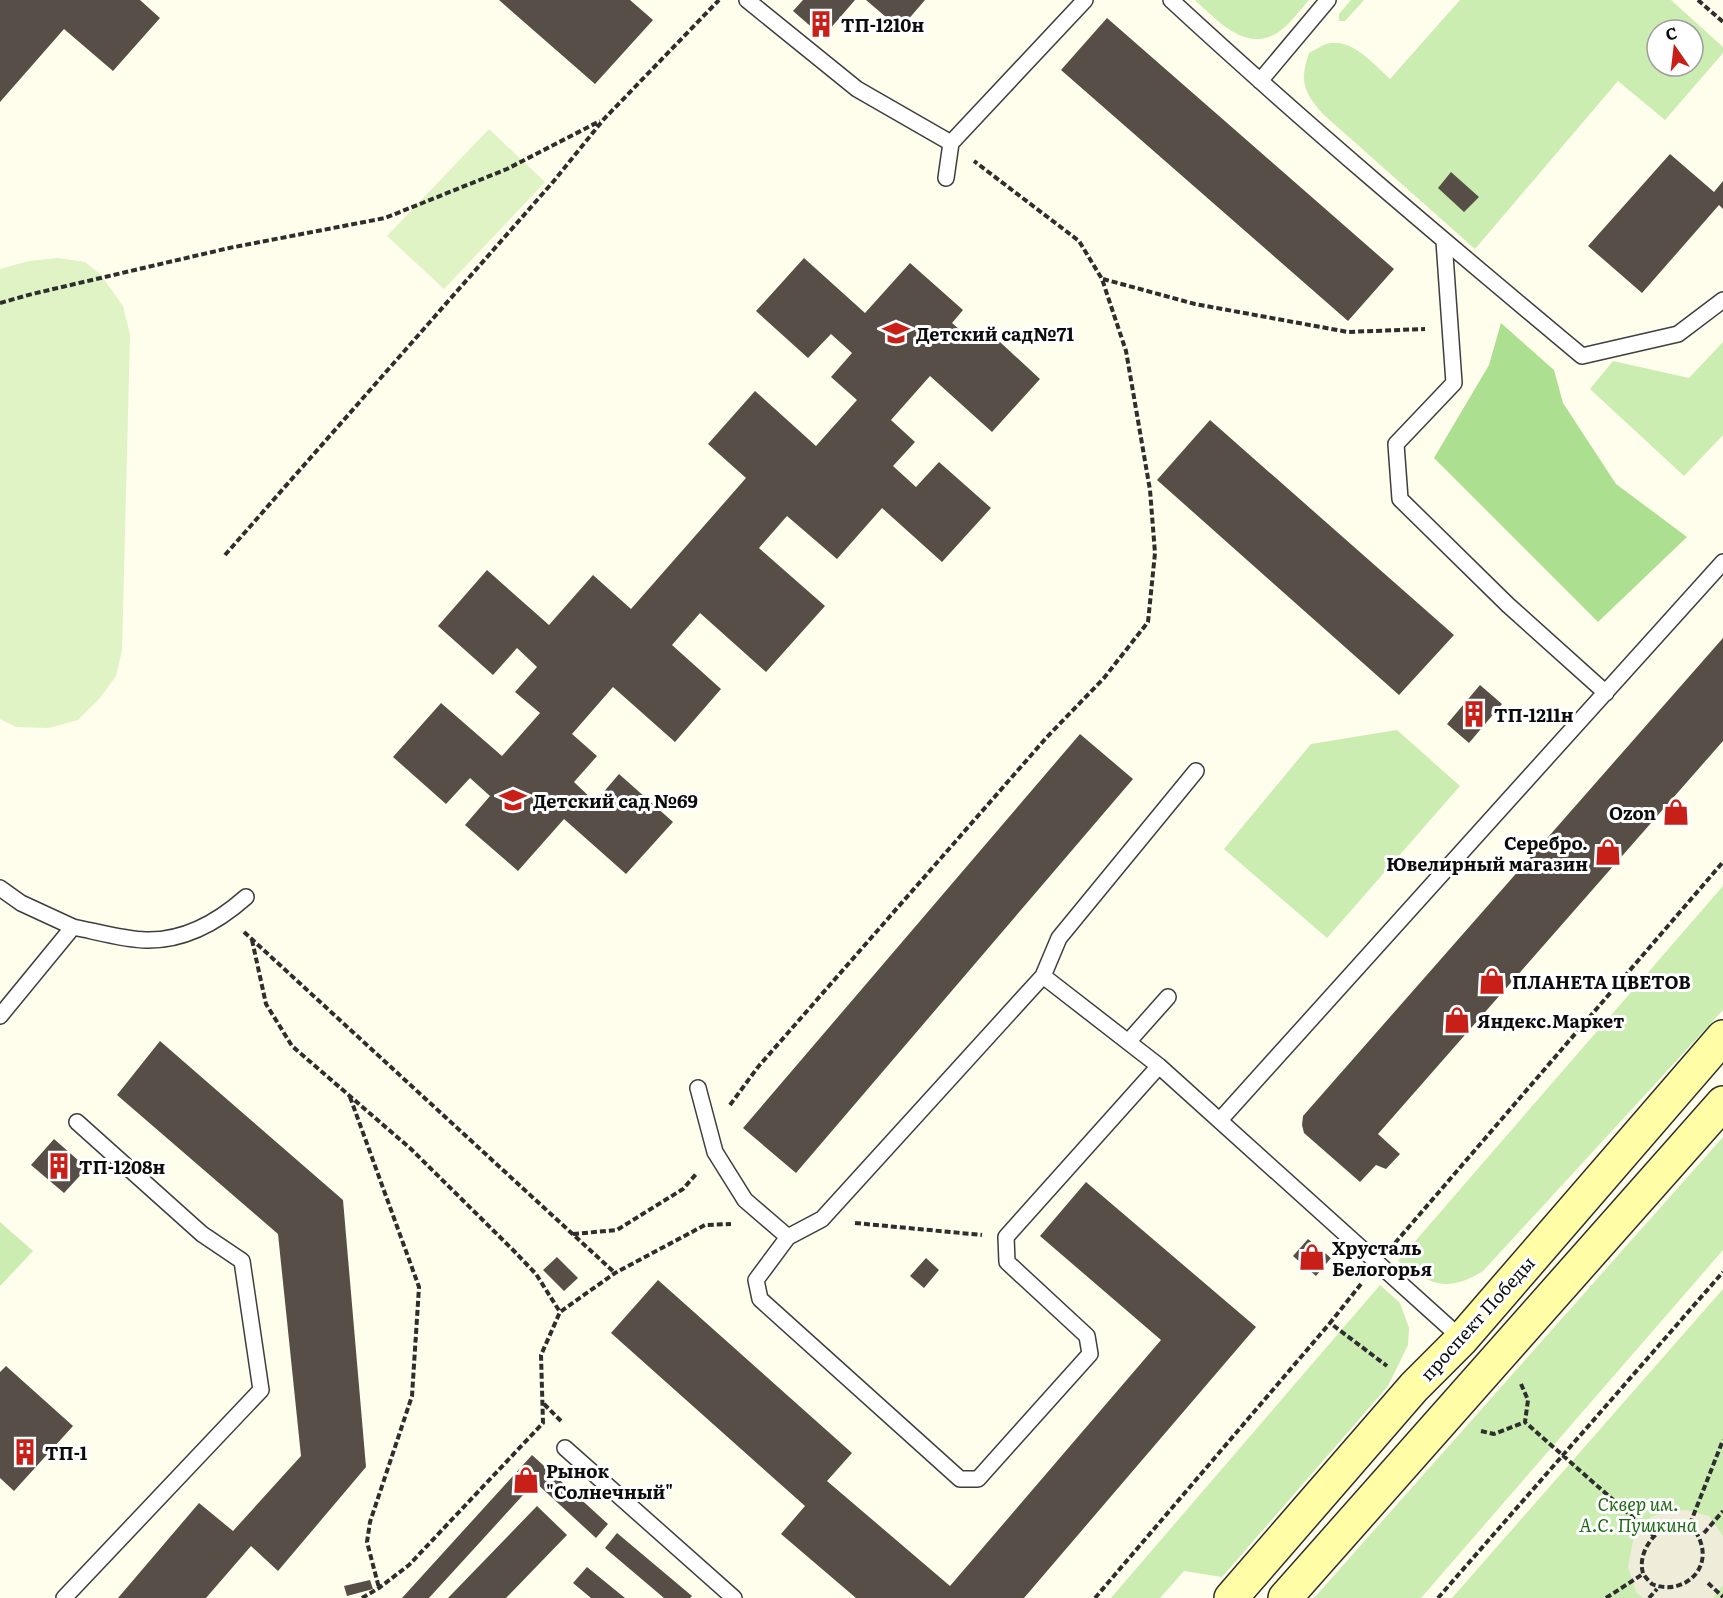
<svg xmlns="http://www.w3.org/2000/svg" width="1723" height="1598" font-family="Literata,serif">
  <rect width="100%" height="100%" fill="#fffdeb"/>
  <path fill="#cbedb1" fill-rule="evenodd" d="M 1195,0 L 1309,0 C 1300,10 1291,23 1280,31 C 1247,55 1217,20 1195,0 Z
    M 1351,0 L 1364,0 L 1345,21 L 1339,21 L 1339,14 Z
    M 1460,0 L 1671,0 L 1723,47 L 1723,53 L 1665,120 L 1618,81 L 1475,249 L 1324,115 C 1304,93 1299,82 1309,53 C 1315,50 1321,46 1326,44 C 1352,37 1373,64 1390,79 ZM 1657,30 L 1693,30 L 1693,66 L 1657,66 Z
    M 1723,342 L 1723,435 L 1684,476 L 1590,389 L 1613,361 L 1689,378 Z
    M 1397,730 L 1460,786 L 1327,938 L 1224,849 L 1311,744 Z
    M 1723,886 L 1723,1010 L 1483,1271 C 1445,1294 1431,1284 1398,1261 Z
    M 1723,1137 L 1723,1250 L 1421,1598 L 1314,1598 Z
    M 0,1222 L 33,1251 L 0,1286 Z
    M 1380,1285 L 1400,1303 L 1409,1328 L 1408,1345 L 1388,1386 L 1222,1577 L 1184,1571 L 1160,1598 L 1111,1598 Z
    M 1723,1289 L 1723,1598 L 1452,1598 Z"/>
  <path fill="#acdf8f" d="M 1501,323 L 1554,370 L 1563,403 L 1616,484 L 1687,537 L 1598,622 L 1434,458 L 1489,365 Z"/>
  <path fill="#dff3c4" d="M 489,129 L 545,182 L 444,289 L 387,236 Z
    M 58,258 L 85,262 L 101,275 L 123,306 L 130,335 L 122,650 L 116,676 L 100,698 L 78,720 L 49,728 L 16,727 L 0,719 L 0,269 L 29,261 Z"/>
  <path fill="#efecda" d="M 1686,1510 L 1709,1516 L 1723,1536 L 1723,1585 L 1713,1598 L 1643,1598 L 1636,1592 L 1628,1567 L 1634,1536 L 1651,1517 L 1671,1511 Z"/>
  <path fill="#564e47" d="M 0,0 L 140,0 L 160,18 L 113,71 L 64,29 L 0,102 Z
    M 499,0 L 630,0 L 653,20 L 595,84 Z
    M 803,0 L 855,0 L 823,37 L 793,11 Z
    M 866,0 L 925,0 L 900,29 Z
    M 1107,18 L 1394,269 L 1348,321 L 1061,70 Z
    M 1670,154 L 1714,192 L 1723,181 L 1723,209 L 1719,205 L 1642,293 L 1588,246 Z
    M 1451,172 L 1479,197 L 1464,212 L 1438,188 Z
    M 804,258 L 865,313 L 910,263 L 963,310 L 952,323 L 975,343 L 987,330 L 1040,379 L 992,432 L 930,376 L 891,420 L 915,442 L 893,466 L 916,487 L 939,462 L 991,508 L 942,562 L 882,508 L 837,559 L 787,516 L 759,548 L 825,606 L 766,672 L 700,613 L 672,645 L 721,689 L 675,742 L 613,687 L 572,734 L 597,756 L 574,782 L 595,802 L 619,774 L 673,822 L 626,874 L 564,819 L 518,871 L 465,825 L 490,796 L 470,778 L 446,804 L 393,757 L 441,703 L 502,756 L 540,713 L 515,692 L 537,667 L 517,648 L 493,675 L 438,626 L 487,570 L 549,625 L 593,575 L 631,609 L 746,478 L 708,444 L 755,391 L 816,446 L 857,400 L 831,377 L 852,353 L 831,334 L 808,358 L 756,311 Z
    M 1210,420 L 1454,635 L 1399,695 L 1157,480 Z
    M 1723,638 L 1723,741 L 1378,1134 L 1400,1154 L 1386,1169 L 1376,1165 L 1360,1182 L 1304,1133 L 1302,1125 L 1303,1116 Z
    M 1480,685 L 1502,704 L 1469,743 L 1447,724 Z
    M 1080,734 L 1133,779 L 796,1173 L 743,1128 Z
    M 160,1041 L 343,1200 L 366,1467 L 278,1571 L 251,1546 L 206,1598 L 118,1598 L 199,1503 L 233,1531 L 301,1456 L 278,1234 L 117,1095 Z
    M 54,1139 L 87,1168 L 64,1193 L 31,1165 Z
    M 1086,1182 L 1256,1327 L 1024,1598 L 856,1598 L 781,1534 L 805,1506 L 611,1333 L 658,1280 L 852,1453 L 827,1481 L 950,1586 L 1161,1340 L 1040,1236 Z
    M 1308,1239 L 1331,1258 L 1316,1276 L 1293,1256 Z
    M 557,1257 L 578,1278 L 564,1291 L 543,1270 Z
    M 926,1258 L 939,1270 L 924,1288 L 910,1276 Z
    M 6,1366 L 73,1426 L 14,1491 L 0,1478 L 0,1372 Z
    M 532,1455 L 608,1524 L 596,1538 L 535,1482 L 429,1598 L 402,1598 Z
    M 537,1506 L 567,1535 L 506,1598 L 448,1598 Z
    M 617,1533 L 692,1596 L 690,1598 L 664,1598 L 605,1548 Z
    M 587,1567 L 625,1598 L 591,1598 L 573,1583 Z
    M 370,1580 L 373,1589 L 347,1596 L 344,1586 Z"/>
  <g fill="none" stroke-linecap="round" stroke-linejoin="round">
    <defs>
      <path id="lane" d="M 747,0 L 857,89 L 951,143 L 1085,0
        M 1171,0 C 1304,123 1443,240 1582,356 L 1678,334 L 1723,300
        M 1260,81 L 1328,0
        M 946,178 L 951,143
        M 1444,241 L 1454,383 L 1396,444 L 1400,499 L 1508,605 L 1606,693
        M 0,888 L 21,903 L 73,927
        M 1043,976 L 1159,1066 L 1462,1339
        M 0,1016 L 73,927 C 94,931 126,940 146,940 C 184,941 219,921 246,897
        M 1128,1042 L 1168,997
        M 1159,1066 L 1006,1237 L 1007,1262 L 1087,1336 L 1090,1354 L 978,1479 L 960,1479 L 760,1299 L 756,1280 L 788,1237 L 822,1219 L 1043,976 L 1059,938 L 1196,771
        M 698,1088 L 715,1152 L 745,1200 L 788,1237
        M 1220,1120 L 1723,562
        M 565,1448 L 734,1598
        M 64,1598 L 261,1390 L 242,1261 L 202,1234 L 77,1122"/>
      <path id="secondary" d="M 1231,1598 L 1414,1387 L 1462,1339 L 1723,1037
        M 1285,1598 L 1723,1103"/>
    </defs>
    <use href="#lane" stroke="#3f3f3f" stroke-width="18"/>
    <use href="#secondary" stroke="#2e2e2e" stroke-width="36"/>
    <path stroke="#2e2e2e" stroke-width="4" stroke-dasharray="6 3" stroke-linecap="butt" d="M 1698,0 L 1723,22
      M 1103,279 L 1195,304 L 1348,332 L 1425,329
      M 0,303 L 32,294 L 229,248 L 385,218 L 507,169 L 600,121
      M 225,555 L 553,182 L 604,119 L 719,0
      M 244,932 L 615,1273
      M 252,940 L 266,1004 L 292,1046 L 411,1149 L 513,1250 L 536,1274 L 560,1312
      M 350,1097 L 419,1287 L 412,1396 L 370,1522 L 367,1542 L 379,1588
      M 730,1105 L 758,1067 L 1047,737 L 1104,678 L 1148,622 L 1155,553 L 1150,490 L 1126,351 L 1102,279 L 1079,241 L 974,161
      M 855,1223 L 982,1235
      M 573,1234 L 617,1230 L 683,1189 L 697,1173
      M 1395,1243 L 1723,862
      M 1361,1284 L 1330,1323 L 1387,1366
      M 1521,1384 L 1528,1400 L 1525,1422 L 1654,1536
      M 544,1404 L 562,1422
      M 1481,1431 L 1494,1434 L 1525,1422
      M 1690,1524 C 1723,1563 1685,1598 1652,1584 C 1649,1581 1644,1576 1643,1573 C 1637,1554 1654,1530 1671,1525 C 1677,1524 1684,1524 1690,1524 Z
      M 1690,1524 L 1723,1440
      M 1704,1533 L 1723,1511
      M 1708,1583 L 1723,1597
      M 362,1598 L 379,1588 L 409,1565 L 543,1423 L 541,1355 L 560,1312 L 615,1273 L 705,1225 L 731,1224
      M 1095,1598 L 1330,1323
      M 1438,1598 L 1723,1272
      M 1606,1598 L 1643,1574
      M 1649,1598 L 1657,1589"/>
    <use href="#lane" stroke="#fff" stroke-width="15"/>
    <use href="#secondary" stroke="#fffda6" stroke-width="33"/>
  </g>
  <defs>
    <symbol id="building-bare" viewBox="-9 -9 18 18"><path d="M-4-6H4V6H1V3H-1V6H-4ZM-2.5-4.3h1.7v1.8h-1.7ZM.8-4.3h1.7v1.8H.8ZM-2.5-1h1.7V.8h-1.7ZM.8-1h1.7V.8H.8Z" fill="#c82018" stroke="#fff" stroke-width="2.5" paint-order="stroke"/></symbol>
    <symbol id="school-bare" viewBox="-9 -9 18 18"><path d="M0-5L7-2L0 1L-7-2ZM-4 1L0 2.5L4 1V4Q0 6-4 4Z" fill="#c82018" stroke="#fff" stroke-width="2.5" paint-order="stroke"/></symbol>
    <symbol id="shop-bare" viewBox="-9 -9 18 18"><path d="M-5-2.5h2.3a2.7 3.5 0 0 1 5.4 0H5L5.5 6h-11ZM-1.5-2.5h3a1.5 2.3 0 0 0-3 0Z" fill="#c82018" stroke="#fff" stroke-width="2.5" paint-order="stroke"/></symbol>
  </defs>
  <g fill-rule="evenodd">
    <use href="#building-bare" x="802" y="5" width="38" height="38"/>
    <use href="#school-bare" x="877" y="314" width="38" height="38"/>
    <use href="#building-bare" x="1455" y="695" width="38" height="38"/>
    <use href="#school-bare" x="494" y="781" width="38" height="38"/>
    <use href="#shop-bare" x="1657" y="793" width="38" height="38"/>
    <use href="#shop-bare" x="1589" y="833" width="38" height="38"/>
    <use href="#shop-bare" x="1473" y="962" width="38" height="38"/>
    <use href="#shop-bare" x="1438" y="1001" width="38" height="38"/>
    <use href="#building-bare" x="40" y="1147" width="38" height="38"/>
    <use href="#shop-bare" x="1293" y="1238" width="38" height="38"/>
    <use href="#building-bare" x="6" y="1433" width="38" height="38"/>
    <use href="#shop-bare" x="507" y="1461" width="38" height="38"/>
  </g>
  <g text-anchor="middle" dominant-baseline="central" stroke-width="6" stroke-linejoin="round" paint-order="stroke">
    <g font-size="18" font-weight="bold" fill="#0c0c0c" stroke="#fff" text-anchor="start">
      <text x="841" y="24">ТП-1210н</text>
      <text x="916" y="333">Детский сад№71</text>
      <text x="1494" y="714">ТП-1211н</text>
      <text x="533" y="800">Детский сад №69</text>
      <text x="1656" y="812" text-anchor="end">Ozon</text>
      <text x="1588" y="842" text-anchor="end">Серебро.<tspan x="1588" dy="21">Ювелирный магазин</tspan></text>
      <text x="1512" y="981">ПЛАНЕТА ЦВЕТОВ</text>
      <text x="1477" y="1020">Яндекс.Маркет</text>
      <text x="79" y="1166">ТП-1208н</text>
      <text x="1332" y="1247">Хрусталь<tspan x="1332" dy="21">Белогорья</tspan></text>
      <text x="45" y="1452">ТП-1</text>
      <text x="546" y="1470">Рынок<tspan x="546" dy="21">"Солнечный"</tspan></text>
    </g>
    <g font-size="18" fill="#0c0c0c" stroke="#fff">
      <text transform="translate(1477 1318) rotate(-48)">проспект Победы</text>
    </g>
    <g font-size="18" font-style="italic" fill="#216917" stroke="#fff">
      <text x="1638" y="1503">Сквер им.<tspan x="1638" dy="21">А.С. Пушкина</tspan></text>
    </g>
  </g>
  <g transform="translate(1675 48) rotate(346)"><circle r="28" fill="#ffffff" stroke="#9e9e9e" stroke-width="1.5"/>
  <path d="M0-4.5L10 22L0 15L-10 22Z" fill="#c82018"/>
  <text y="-9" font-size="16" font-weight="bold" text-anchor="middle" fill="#0c0c0c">С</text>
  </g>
</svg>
